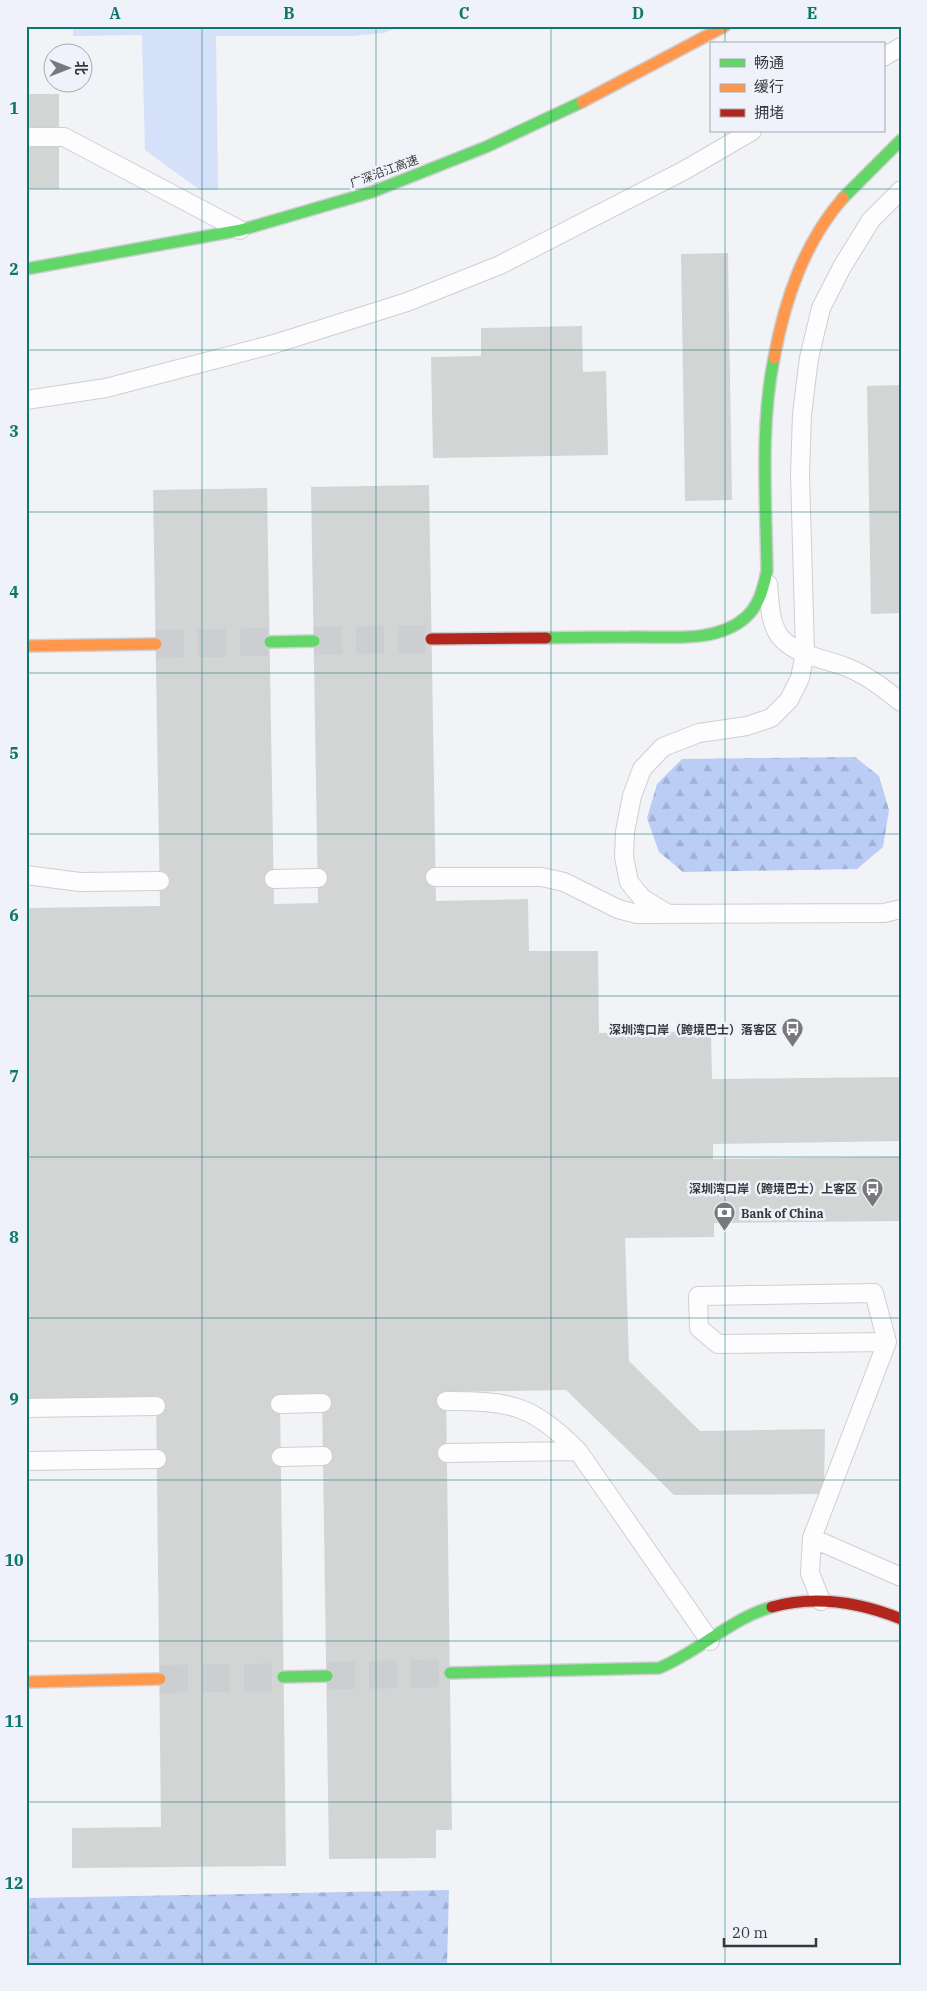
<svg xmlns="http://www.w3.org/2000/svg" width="927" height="1991" font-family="'IBM Plex Serif','Noto Sans SC',serif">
  <defs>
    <pattern id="forest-firs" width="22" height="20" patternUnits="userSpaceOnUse" patternTransform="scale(1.25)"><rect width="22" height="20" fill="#bbcdf5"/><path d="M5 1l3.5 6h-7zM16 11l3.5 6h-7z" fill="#a1b1d3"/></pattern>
  </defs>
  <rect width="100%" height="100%" fill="#f2f3f7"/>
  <path fill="#d5e0f9" d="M 73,26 L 401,26 L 384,33 L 352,36 L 216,36 L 218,190 L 200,190 L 145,150 L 142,35 L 73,36 Z"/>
  <path fill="url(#forest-firs)" d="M 855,757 L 879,776 L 889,810 L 883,847 L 857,869 L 683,872 L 659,852 L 647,818 L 657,784 L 682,759 Z
    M 449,1890 L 447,1964 L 26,1965 L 26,1898 Z"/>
  <path fill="#d3d5d5" d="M 26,94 L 59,94 L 59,189 L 26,189 Z
    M 728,253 L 732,500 L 685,501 L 681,254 Z
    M 582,326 L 583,372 L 606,371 L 608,455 L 433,458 L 431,357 L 481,356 L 481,328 Z
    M 901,385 L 901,613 L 871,614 L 867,386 Z
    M 429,485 L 436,901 L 528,899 L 529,951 L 598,951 L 599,1033 L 711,1031 L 712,1079 L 901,1077 L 901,1141 L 713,1144 L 713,1159 L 901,1157 L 901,1221 L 714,1223 L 714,1237 L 625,1238 L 629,1361 L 700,1431 L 825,1429 L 824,1494 L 674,1495 L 566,1390 L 446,1392 L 452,1830 L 436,1830 L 436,1858 L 329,1859 L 322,1394 L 280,1395 L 286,1866 L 72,1868 L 72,1828 L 161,1827 L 156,1397 L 26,1399 L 26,908 L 160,906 L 153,490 L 267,488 L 274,904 L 318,903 L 311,487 Z"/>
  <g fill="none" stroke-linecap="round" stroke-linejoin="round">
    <path stroke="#cdced1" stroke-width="28" stroke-dasharray="28 14" stroke-linecap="butt" d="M 314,641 L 431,639
      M 156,644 L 270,642
      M 327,1676 L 450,1673
      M 160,1679 L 283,1677"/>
    <defs>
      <path id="lane" d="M 883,57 L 901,47
        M 26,137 L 64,137 L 240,230
        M 26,400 L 106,388 L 274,344 L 407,302 L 500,265 L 685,170 L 752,131
        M 768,584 C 770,602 769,625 782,639 C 798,656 826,659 846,667 C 867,675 883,688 901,702
        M 26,875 L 80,882 L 160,881
        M 435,877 L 542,877 L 564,882 L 618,909 L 637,914 L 884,913 L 901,909
        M 274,879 L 318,878
        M 668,914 L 642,898 L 629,882 L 624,857 L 625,832 L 632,796 L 642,769 L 663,747 L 699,733 L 747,726 L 771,718 L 789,700 L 800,678 L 805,653 L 800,474 L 802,414 L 809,358 L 821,308 L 842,267 L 871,220 L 901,190
        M 446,1401 C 510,1401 531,1404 578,1451 L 710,1641
        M 280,1404 L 322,1403
        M 26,1408 L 156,1406
        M 447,1453 L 578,1451
        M 281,1457 L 323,1456
        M 26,1461 L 157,1459
        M 812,1538 L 901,1577
        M 821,1601 L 810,1573 L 812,1538 L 887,1342 L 874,1293 L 698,1296 L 699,1328 L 718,1344 L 887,1342"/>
      <path id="fast" d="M 843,198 L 901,140
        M 26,269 L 241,230 L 372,192 L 486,147 L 582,102
        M 546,638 C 574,637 602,637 630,637 C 666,636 715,644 745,618 C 759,606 763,589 767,571 C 766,501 760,427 774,358
        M 270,642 L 314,641
        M 450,1673 L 659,1668 C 699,1652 731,1618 772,1607
        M 283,1677 L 327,1676"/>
      <path id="slow" d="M 582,102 L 725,26
        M 774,358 C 785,299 804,243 843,198
        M 26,646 L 156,644
        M 26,1682 L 160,1679"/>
      <path id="jam" d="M 431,639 L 546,638
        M 772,1607 C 816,1595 859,1602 901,1619"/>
    </defs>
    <use href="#lane" stroke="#cecfd2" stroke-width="20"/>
    <use href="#fast" stroke="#cecfd2" stroke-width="14"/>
    <use href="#slow" stroke="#cecfd2" stroke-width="14"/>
    <use href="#jam" stroke="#cecfd2" stroke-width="14"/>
    <use href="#lane" stroke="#fdfdfe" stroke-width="18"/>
    <use href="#fast" stroke="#63d668" stroke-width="11"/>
    <use href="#slow" stroke="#ff974d" stroke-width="11"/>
    <use href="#jam" stroke="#b3261e" stroke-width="11"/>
  </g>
  <path fill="none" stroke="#0f766e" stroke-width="1" stroke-opacity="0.55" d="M 202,26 L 202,1965M 376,26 L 376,1965M 551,26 L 551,1965M 725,26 L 725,44M 725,131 L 725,1965M 26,189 L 901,189M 26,350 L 901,350M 26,512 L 901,512M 26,673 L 901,673M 26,834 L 901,834M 26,996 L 901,996M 26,1157 L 901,1157M 26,1318 L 901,1318M 26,1480 L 901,1480M 26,1641 L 901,1641M 26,1802 L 901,1802"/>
  <defs>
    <symbol id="bus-pin" viewBox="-11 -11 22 30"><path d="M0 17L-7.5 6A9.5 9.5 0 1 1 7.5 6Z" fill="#78797d" stroke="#eff2fa"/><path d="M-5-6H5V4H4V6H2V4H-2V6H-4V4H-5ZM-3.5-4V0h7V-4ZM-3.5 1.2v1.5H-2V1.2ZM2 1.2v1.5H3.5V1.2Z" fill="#fff"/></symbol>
    <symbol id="bank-pin" viewBox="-11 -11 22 30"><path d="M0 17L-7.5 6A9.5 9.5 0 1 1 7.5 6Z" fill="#78797d" stroke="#eff2fa"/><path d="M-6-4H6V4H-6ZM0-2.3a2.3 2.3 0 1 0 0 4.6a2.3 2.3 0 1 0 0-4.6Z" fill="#fff"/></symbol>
  </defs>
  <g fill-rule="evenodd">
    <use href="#bus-pin" x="780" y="1016" width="25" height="34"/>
    <use href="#bus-pin" x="860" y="1176" width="25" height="34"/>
    <use href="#bank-pin" x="712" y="1200" width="25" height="34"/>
  </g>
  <g text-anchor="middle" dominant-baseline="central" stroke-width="5" stroke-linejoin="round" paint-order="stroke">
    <g font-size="12" fill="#37383b" stroke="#eff2fa">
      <text transform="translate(384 171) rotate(-20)">广深沿江高速</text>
    </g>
    <g font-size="12" font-weight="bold" fill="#37383b" stroke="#eff2fa" text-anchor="end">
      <text x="777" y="1029">深圳湾口岸（跨境巴士）落客区</text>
      <text x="857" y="1188">深圳湾口岸（跨境巴士）上客区</text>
      <text x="741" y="1213" text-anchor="start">Bank of China</text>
    </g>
  </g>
  <rect width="927" height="1991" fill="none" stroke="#eff2fa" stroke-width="55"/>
  <rect x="710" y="42" width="175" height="90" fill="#eff2fa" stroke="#a5a8ae"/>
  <rect x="720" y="59" width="25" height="8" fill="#63d668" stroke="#a5a8ae"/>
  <text x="754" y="68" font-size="15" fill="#37383b">畅通</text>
  <rect x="720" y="84" width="25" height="8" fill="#ff974d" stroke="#a5a8ae"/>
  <text x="754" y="92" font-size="15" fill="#37383b">缓行</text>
  <rect x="720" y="109" width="25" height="8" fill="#b3261e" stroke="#a5a8ae"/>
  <text x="754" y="118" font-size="15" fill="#37383b">拥堵</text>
  <g transform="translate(68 68) rotate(90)"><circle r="24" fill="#eff2fa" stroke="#a5a8ae"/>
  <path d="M0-4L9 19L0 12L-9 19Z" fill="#78797d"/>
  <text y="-8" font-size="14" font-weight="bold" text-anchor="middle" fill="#37383b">北</text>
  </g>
  <path d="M724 1938v8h92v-8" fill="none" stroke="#37383b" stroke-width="2.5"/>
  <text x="732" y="1938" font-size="15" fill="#37383b" stroke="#eff2fa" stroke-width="4" paint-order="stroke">20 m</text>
  <rect x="28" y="28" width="872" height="1936" fill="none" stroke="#0f766e" stroke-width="2"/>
  <g font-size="16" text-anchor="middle" font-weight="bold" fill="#0f766e">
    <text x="115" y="19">A</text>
    <text x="289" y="19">B</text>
    <text x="464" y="19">C</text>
    <text x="638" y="19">D</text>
    <text x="812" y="19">E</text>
    <text x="14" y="114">1</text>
    <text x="14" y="275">2</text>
    <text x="14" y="437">3</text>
    <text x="14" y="598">4</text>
    <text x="14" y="759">5</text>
    <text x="14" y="921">6</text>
    <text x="14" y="1082">7</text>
    <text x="14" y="1243">8</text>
    <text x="14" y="1405">9</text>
    <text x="14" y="1566">10</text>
    <text x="14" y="1727">11</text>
    <text x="14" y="1889">12</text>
  </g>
</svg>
